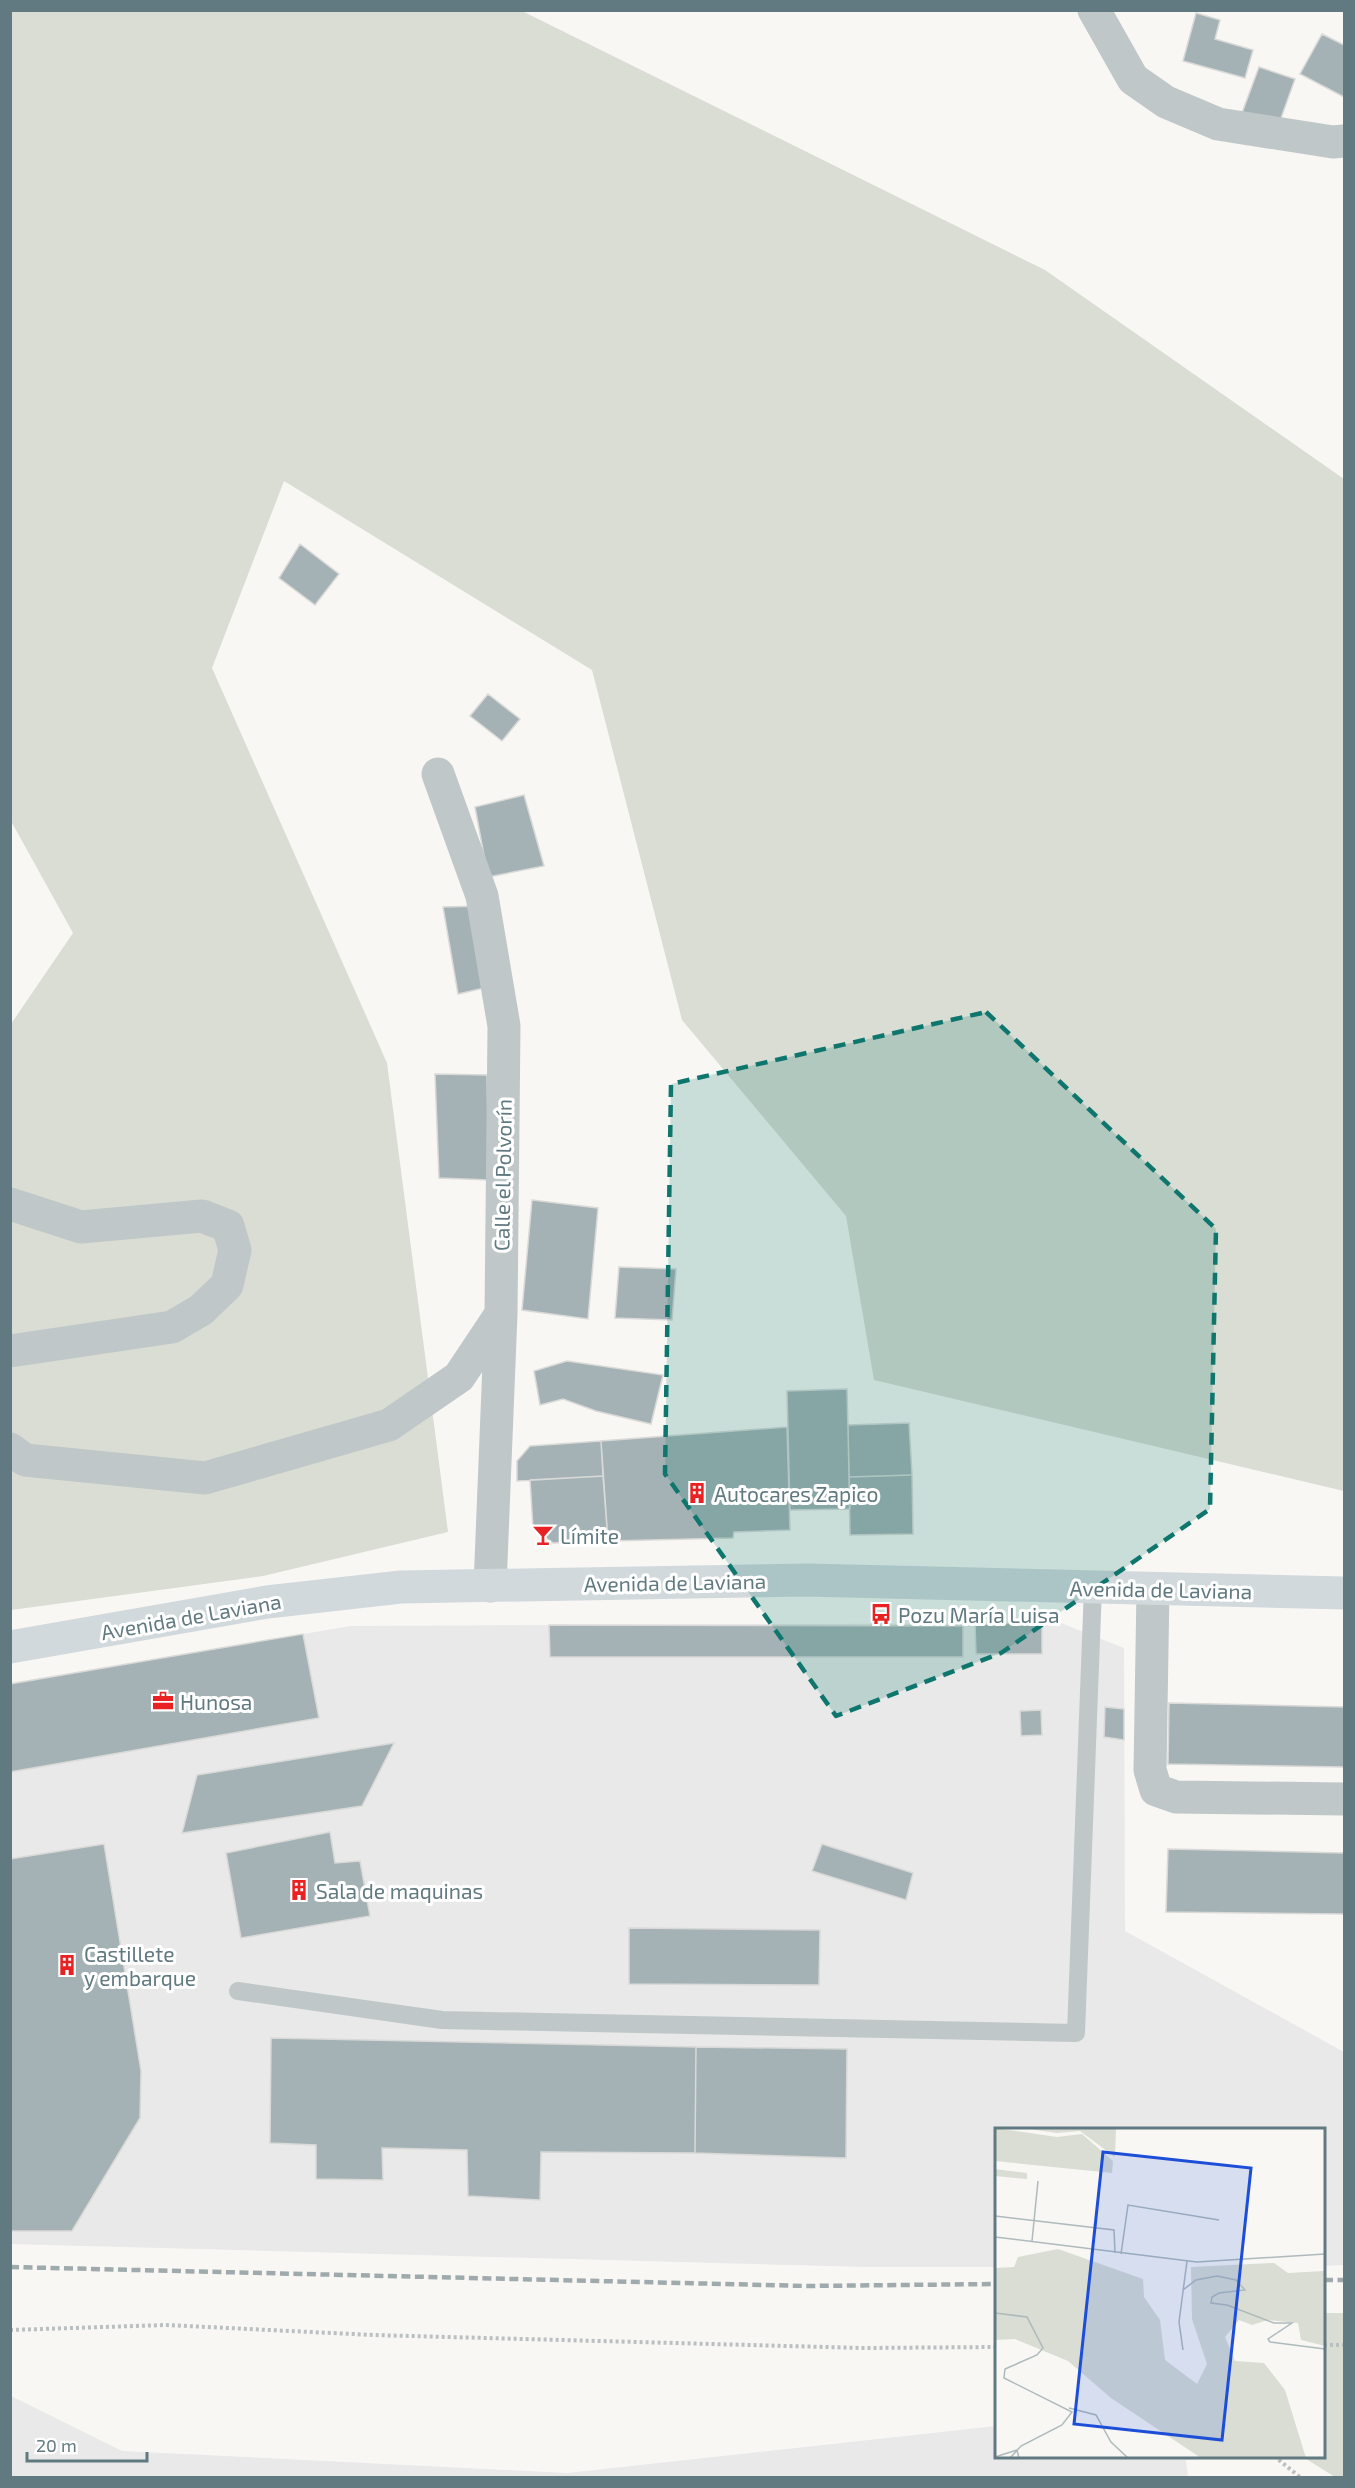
<svg xmlns="http://www.w3.org/2000/svg" width="1355" height="2488" font-family="'Exo 2',sans-serif">
  <rect width="100%" height="100%" fill="#f8f7f4"/>
  <path fill="#e8e9e8" d="M 1061,1623 L 1124,1648 L 1125,1931 L 1344,2052 L 1344,2265 L 1324,2266 L 1324,2130 L 996,2130 L 996,2267 L 868,2267 L 11,2244 L 11,1684 L 350,1626 Z
    M 11,2396 L 122,2451 L 567,2473 L 996,2426 L 996,2456 L 1217,2457 L 1186,2460 L 1188,2478 L 11,2477 Z"/>
  <path fill="#d9ddd3" d="M 10,11 L 522,11 L 1045,270 L 1344,479 L 1344,1491 L 874,1380 L 846,1216 L 682,1020 L 592,670 L 284,481 L 212,668 L 387,1063 L 448,1532 L 263,1576 L 11,1610 L 11,1024 L 73,933 L 11,821 Z
    M 1324,2313 L 1344,2313 L 1344,2477 L 1335,2477 L 1303,2457 L 1324,2456 Z"/>
  <path fill="#a4b2b5" stroke="#d9d9d7" stroke-width="1.5" d="M 1196,13 L 1220,20 L 1215,39 L 1253,50 L 1245,78 L 1183,61 Z
    M 1322,34 L 1344,45 L 1344,97 L 1300,74 Z
    M 1259,67 L 1295,79 L 1280,121 L 1242,113 Z
    M 300,544 L 339,574 L 315,605 L 279,578 Z
    M 488,694 L 520,719 L 502,741 L 470,716 Z
    M 524,795 L 544,866 L 488,877 L 475,807 Z
    M 484,906 L 497,985 L 458,994 L 443,907 Z
    M 435,1074 L 487,1075 L 489,1180 L 439,1178 Z
    M 532,1200 L 598,1208 L 588,1319 L 522,1310 Z
    M 619,1267 L 676,1269 L 672,1320 L 615,1318 Z
    M 567,1361 L 663,1375 L 651,1424 L 596,1411 L 563,1399 L 540,1405 L 534,1371 Z
    M 847,1389 L 850,1509 L 790,1510 L 787,1391 Z
    M 909,1423 L 912,1475 L 849,1477 L 848,1425 Z
    M 787,1427 L 790,1530 L 734,1532 L 733,1538 L 608,1541 L 601,1441 Z
    M 601,1441 L 603,1476 L 517,1481 L 517,1461 L 530,1446 Z
    M 912,1475 L 913,1534 L 850,1535 L 849,1477 Z
    M 603,1476 L 608,1541 L 553,1543 L 533,1528 L 530,1480 Z
    M 1042,1623 L 1042,1654 L 976,1654 L 975,1624 Z
    M 549,1625 L 963,1626 L 963,1657 L 550,1657 Z
    M 303,1634 L 319,1718 L 10,1772 L 10,1684 Z
    M 1169,1703 L 1344,1707 L 1344,1767 L 1168,1764 Z
    M 1105,1707 L 1124,1709 L 1124,1740 L 1104,1737 Z
    M 1041,1710 L 1042,1735 L 1021,1736 L 1020,1711 Z
    M 394,1743 L 362,1806 L 182,1833 L 197,1775 Z
    M 330,1832 L 335,1863 L 360,1861 L 370,1916 L 241,1938 L 226,1853 Z
    M 104,1844 L 141,2071 L 140,2118 L 72,2231 L 10,2231 L 10,1859 Z
    M 822,1844 L 913,1873 L 906,1900 L 812,1871 Z
    M 1168,1849 L 1344,1853 L 1344,1914 L 1166,1912 Z
    M 629,1928 L 820,1930 L 819,1985 L 629,1984 Z
    M 271,2038 L 696,2047 L 695,2153 L 541,2152 L 540,2200 L 468,2196 L 467,2150 L 382,2148 L 383,2180 L 316,2179 L 316,2145 L 270,2143 Z
    M 696,2047 L 847,2049 L 846,2158 L 695,2153 Z"/>
  <g fill="none" stroke-linecap="round" stroke-linejoin="round">
    <path stroke="#babfc0" stroke-width="4" stroke-dasharray="3 3" stroke-linecap="butt" d="M 10,2330 L 166,2325 L 373,2335 L 863,2348 L 996,2347
      M 1324,2345 L 1344,2345
      M 1274,2456 L 1301,2478"/>
    <path stroke="#c0c7c9" stroke-width="18" d="M 238,1991 L 442,2020 L 1076,2033 L 1093,1587"/>
    <path stroke="#c0c7c9" stroke-width="33" d="M 1094,10 L 1133,79 L 1166,102 L 1218,124 L 1333,142 L 1344,141
      M 438,774 L 482,896 L 504,1026 L 501,1314 L 490,1586
      M 10,1204 L 81,1227 L 202,1216 L 228,1226 L 235,1250 L 227,1285 L 201,1310 L 172,1327 L 10,1351
      M 10,1449 L 25,1460 L 205,1478 L 389,1425 L 459,1377 L 501,1314
      M 1153,1589 L 1150,1770 L 1156,1790 L 1176,1797 L 1344,1799"/>
    <path stroke="#d2d9dc" stroke-width="33" d="M 10,1647 L 267,1602 L 401,1587 L 806,1580 L 1344,1593"/>
    <path stroke="#9faaad" stroke-width="4.5" stroke-dasharray="9 4.5" stroke-linecap="butt" d="M 10,2267 L 807,2286 L 996,2284
      M 1324,2280 L 1344,2280"/>
  </g>
  <path fill="#0f766e" fill-opacity="0.2" stroke="#0f766e" stroke-width="4.5" stroke-dasharray="12 8" stroke-linejoin="round" d="M 986,1012 L 1216,1229 L 1210,1509 L 1001,1653 L 836,1716 L 665,1474 L 671,1084 Z"/>
  <defs>
    <symbol id="building-bare" viewBox="-9 -9 18 18"><path d="M-4-6H4V6H1V3H-1V6H-4ZM-2.5-4.3h1.7v1.8h-1.7ZM.8-4.3h1.7v1.8H.8ZM-2.5-1h1.7V.8h-1.7ZM.8-1h1.7V.8H.8Z" fill="#ea2122" stroke="#fff" stroke-width="2.5" paint-order="stroke"/></symbol>
    <symbol id="bar-bare" viewBox="-9 -9 18 18"><path d="M-6-5H6L.8 .8V4.5H3.5V6h-7V4.5H-.8V.8Z" fill="#ea2122" stroke="#fff" stroke-width="2.5" paint-order="stroke"/></symbol>
    <symbol id="bus-bare" viewBox="-9 -9 18 18"><path d="M-5-6H5V4H4V6H2V4H-2V6H-4V4H-5ZM-3.5-4V0h7V-4ZM-3.5 1.2v1.5H-2V1.2ZM2 1.2v1.5H3.5V1.2Z" fill="#ea2122" stroke="#fff" stroke-width="2.5" paint-order="stroke"/></symbol>
    <symbol id="office-bare" viewBox="-9 -9 18 18"><path d="M-6-3h4V-5.5h4V-3h4V5H-6ZM-1-4.5V-3h2v-1.5ZM-6 0V1H6V0Z" fill="#ea2122" stroke="#fff" stroke-width="2.5" paint-order="stroke"/></symbol>
  </defs>
  <g fill-rule="evenodd">
    <use href="#building-bare" x="682" y="1478" width="30" height="30"/>
    <use href="#bar-bare" x="528" y="1520" width="30" height="30"/>
    <use href="#bus-bare" x="866" y="1599" width="30" height="30"/>
    <use href="#office-bare" x="148" y="1686" width="30" height="30"/>
    <use href="#building-bare" x="284" y="1875" width="30" height="30"/>
    <use href="#building-bare" x="52" y="1950" width="30" height="30"/>
  </g>
  <g text-anchor="middle" dominant-baseline="central" stroke-width="6" stroke-linejoin="round" paint-order="stroke">
    <g font-size="21" fill="#617a81" stroke="#fff">
      <text transform="translate(502 1175) rotate(-89)">Calle el Polvorín</text>
      <text transform="translate(675 1582) rotate(-1)">Avenida de Laviana</text>
      <text transform="translate(1161 1589) rotate(1)">Avenida de Laviana</text>
      <text transform="translate(191 1616) rotate(-10)">Avenida de Laviana</text>
    </g>
    <g font-size="21" fill="#617a81" stroke="#fff" text-anchor="start">
      <text x="714" y="1493">Autocares Zapico</text>
      <text x="560" y="1535">Límite</text>
      <text x="898" y="1614">Pozu María Luisa</text>
      <text x="180" y="1701">Hunosa</text>
      <text x="316" y="1890">Sala de maquinas</text>
      <text x="84" y="1953">Castillete<tspan x="84" dy="24">y embarque</tspan></text>
    </g>
  </g>
  <g transform="translate(995 2128)">
    <rect width="330" height="330" fill="#f8f7f4"/>
    <path d="M 0,0 L 62,9 L 87,6 L 118,33 L 117,45 L 0,33 ZM 27,0 L 121,0 L 120,29 L 85,3 L 62,5 ZM 0,41 L 32,45 L 32,51 L 0,48 ZM 63,121 L 148,151 L 149,169 L 165,192 L 170,232 L 202,256 L 212,236 L 197,191 L 196,139 L 279,135 L 293,145 L 330,143 L 330,218 L 306,212 L 303,195 L 273,192 L 257,197 L 244,192 L 230,209 L 240,233 L 269,235 L 290,262 L 311,330 L 206,330 L 116,270 L 73,233 L 20,211 L 0,212 L 0,140 L 19,139 L 23,129 Z" fill="#d9ddd3"/>
    <path fill="none" stroke="#aebabc" stroke-width="1.5" d="M 0,88 L 119,102 L 120,125M 0,109 L 202,134 L 330,126M 37,113 L 43,53M 126,126 L 133,77 L 224,92M 188,162 L 201,152 L 222,148 L 241,152 L 250,162 L 224,165 L 217,169 L 216,175 L 232,177 L 279,195 L 297,195 L 273,211 L 275,214 L 330,221M 0,185 L 32,189 L 48,220 L 42,227 L 10,241 L 9,250 L 77,284 L 67,297 L 26,318 L 15,330M 188,222 L 184,194 L 192,133M 74,280 L 101,287 L 116,314 L 133,330M 0,329 L 22,322 L 24,330"/>
    <path fill="#1d4ed8" fill-opacity="0.15" stroke="#1d4ed8" stroke-width="3" d="M 108,24 L 256,40 L 227,312 L 79,296 Z"/>
    <rect width="330" height="330" fill="none" stroke="#617a81" stroke-width="3"/>
  </g>
  <rect width="1355" height="2488" fill="none" stroke="#617a81" stroke-width="24"/>
  <path d="M27 2452v9h120v-9" fill="none" stroke="#617a81" stroke-width="3"/>
  <text x="36" y="2452" font-size="18" fill="#617a81" stroke="#ffffff" stroke-width="4.5" paint-order="stroke">20 m</text>
</svg>
